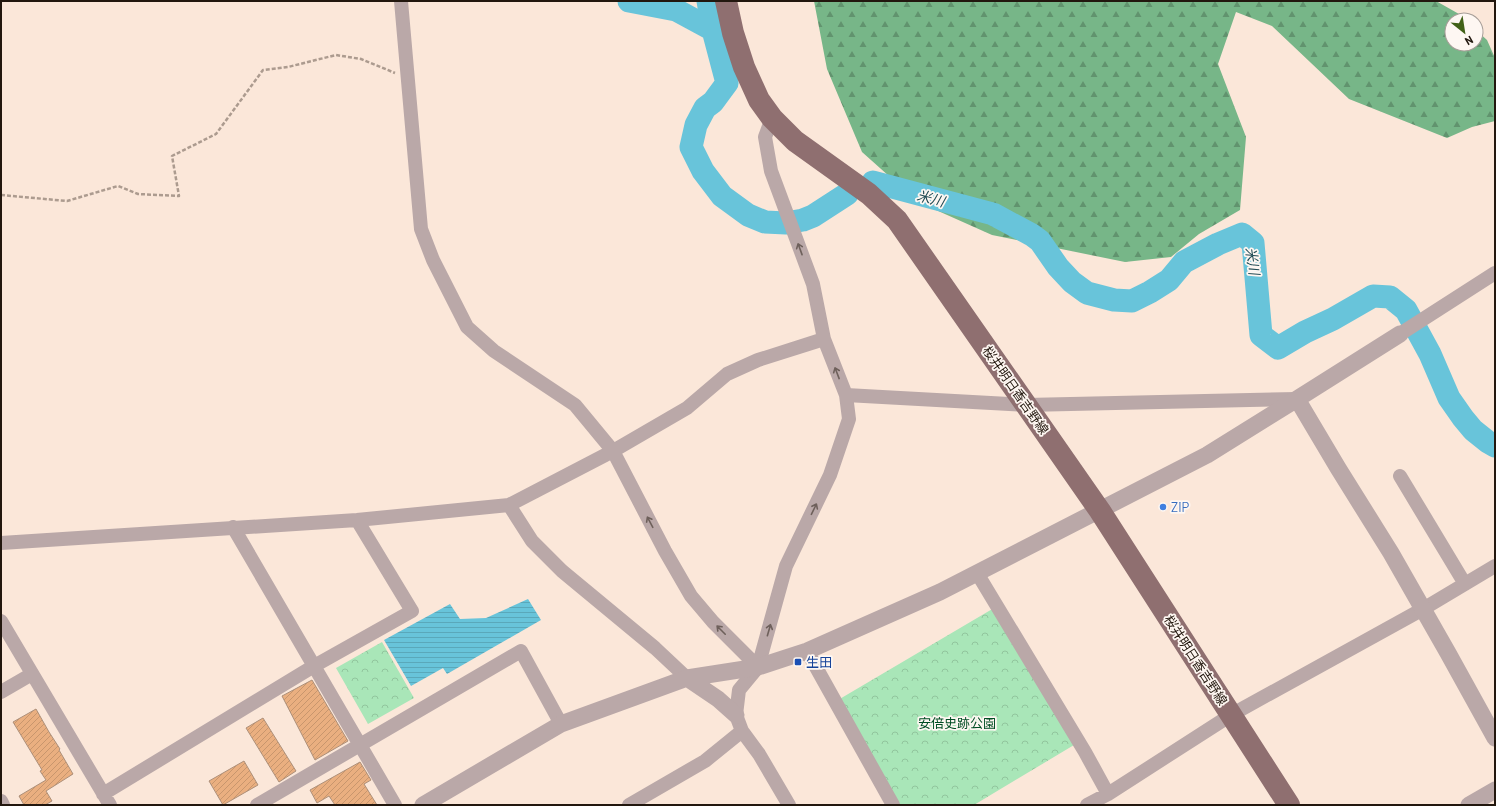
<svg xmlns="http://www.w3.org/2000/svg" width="1496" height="806" font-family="Barlow,'Noto Sans JP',sans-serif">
  <defs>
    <pattern id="forest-firs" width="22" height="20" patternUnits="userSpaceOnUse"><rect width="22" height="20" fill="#77b688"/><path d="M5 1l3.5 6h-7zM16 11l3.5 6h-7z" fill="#61936e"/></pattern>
    <pattern id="park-crowns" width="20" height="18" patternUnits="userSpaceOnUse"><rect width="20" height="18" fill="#a9e6b8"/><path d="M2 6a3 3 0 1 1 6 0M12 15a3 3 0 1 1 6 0" fill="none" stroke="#91c59d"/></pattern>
    <pattern id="water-rules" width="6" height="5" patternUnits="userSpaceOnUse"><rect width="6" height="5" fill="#68c4da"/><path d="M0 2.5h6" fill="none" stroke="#5aa8ba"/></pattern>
    <pattern id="building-hatch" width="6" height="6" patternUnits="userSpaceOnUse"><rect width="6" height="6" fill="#eaaf80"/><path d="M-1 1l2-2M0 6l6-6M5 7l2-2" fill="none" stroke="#c8966d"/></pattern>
  </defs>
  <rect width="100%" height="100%" fill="#fbe7d9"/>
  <path fill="url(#forest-firs)" d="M 814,1 L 1436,1 L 1459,14 L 1465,20 L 1452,20 L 1452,44 L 1476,44 L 1476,30 L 1487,40 L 1495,58 L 1495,121 L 1472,127 L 1447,138 L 1349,99 L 1272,26 L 1236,12 L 1218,64 L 1246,137 L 1240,210 L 1199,234 L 1171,257 L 1125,262 L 992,235 L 918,202 L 862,152 L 827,69 Z"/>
  <path fill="url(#park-crowns)" d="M 994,608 L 1074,745 L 974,805 L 897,805 L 838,700 Z
    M 382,642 L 414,698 L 368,724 L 336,668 Z"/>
  <path fill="url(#water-rules)" d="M 528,599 L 541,620 L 447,674 L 443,668 L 411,686 L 384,640 L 450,604 L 460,619 L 486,618 Z"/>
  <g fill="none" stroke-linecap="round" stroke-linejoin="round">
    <path stroke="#68c4da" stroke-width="23" d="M 629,1 L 676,10 L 713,30
      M 708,1 L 713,30 L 727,83 L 713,102 L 705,108 L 696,125 L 691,147 L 703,171 L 722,196 L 748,215 L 765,222 L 786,223 L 803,220 L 813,216 L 847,194
      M 873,182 L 993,214 L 1032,235 L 1040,241 L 1058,267 L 1072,282 L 1087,293 L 1114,300 L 1132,301 L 1150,292 L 1169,280 L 1184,262 L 1218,244 L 1242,234 L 1253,243 L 1261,335 L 1278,348 L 1305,332 L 1333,319 L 1373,296 L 1390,297 L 1406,310 L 1430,354 L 1449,398 L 1463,418 L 1473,430 L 1488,442 L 1495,446"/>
  </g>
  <path fill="url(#building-hatch)" stroke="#ad907a" d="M 312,680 L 348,741 L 315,760 L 282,696 Z
    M 36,709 L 49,732 L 60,749 L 59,750 L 73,774 L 46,791 L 52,801 L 45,805 L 24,805 L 19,796 L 46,780 L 40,771 L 42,770 L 13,722 Z
    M 263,718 L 296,771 L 279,782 L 246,728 Z
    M 244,761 L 258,785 L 223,805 L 209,781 Z
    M 360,762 L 371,780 L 364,784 L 377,805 L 335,805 L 329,796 L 317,803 L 310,790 Z"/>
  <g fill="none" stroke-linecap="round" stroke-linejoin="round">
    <path stroke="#ac9b8f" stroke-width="2.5" stroke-dasharray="4 2" stroke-linecap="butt" d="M 1,195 L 67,201 L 118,186 L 138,194 L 179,196 L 172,156 L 216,134 L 263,70 L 288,67 L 336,55 L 361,59 L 395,73"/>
    <path stroke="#baa8a8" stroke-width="14" d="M 401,1 L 421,229 L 433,260 L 467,327 L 494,351 L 575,405 L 613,451 L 665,551 L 691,596 L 713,622 L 758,667
      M 772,118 L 765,137 L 771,171 L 813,284 L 824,339 L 846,395 L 849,419 L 830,475 L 786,566 L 758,667 L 739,690 L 736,715 L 742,731 L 759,754 L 789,805
      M 1400,334 L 1495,273
      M 846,395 L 1026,405 L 1297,399
      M 1400,476 L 1465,584
      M 509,505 L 532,541 L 562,571 L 655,648 L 687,678
      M 233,527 L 395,805
      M 1,543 L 357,520 L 509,505 L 613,451 L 687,408 L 727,374 L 758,360 L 824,339
      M 977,573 L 1085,752 L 1108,794
      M 1,621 L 110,805
      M 807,651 L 893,805
      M 1,692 L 32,674
      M 103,794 L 314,666 L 412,611 L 357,520
      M 1,801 L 3,805
      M 257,805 L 521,651 L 561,724
      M 629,805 L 705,761 L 742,731
      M 1087,805 L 1108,794 L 1231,715 L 1423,609 L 1495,566"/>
    <path stroke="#baa8a8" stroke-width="17" d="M 1297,399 L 1400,334
      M 687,678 L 718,699 L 736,715
      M 423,805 L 561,724 L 687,678 L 758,667 L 807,651 L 940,592 L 1207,455 L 1297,399 L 1338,468 L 1391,553 L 1448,653 L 1495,738
      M 1469,805 L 1495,790"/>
    <path stroke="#8f6f70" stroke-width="22" d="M 726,1 L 733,33 L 744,67 L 759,100 L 772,118 L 795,141 L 869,194 L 897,220 L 1100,511 L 1289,805"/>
  </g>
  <defs><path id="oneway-shaft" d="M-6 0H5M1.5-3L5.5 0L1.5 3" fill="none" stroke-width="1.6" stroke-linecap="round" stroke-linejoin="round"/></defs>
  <g stroke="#6e605b">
    <use href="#oneway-shaft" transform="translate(800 249) rotate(-110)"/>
    <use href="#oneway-shaft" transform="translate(837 373) rotate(-111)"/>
    <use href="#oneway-shaft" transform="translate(814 509) rotate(-64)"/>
    <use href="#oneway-shaft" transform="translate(650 522) rotate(-118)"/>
    <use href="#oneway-shaft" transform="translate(721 630) rotate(-135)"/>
    <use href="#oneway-shaft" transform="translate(769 630) rotate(-74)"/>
  </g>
  <circle fill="#3f7fe0" stroke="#fef7f2" stroke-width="1.5" cx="1163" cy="507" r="4"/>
  <rect fill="#1a4fb4" stroke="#fef7f2" stroke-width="1.5" x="794" y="658" width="8" height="8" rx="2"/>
  <g text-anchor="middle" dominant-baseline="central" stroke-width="3.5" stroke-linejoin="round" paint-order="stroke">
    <g font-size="13" fill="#22170e" stroke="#fef7f2">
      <text transform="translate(1016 390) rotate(55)">桜井明日香吉野線</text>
      <text transform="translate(1196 660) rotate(57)">桜井明日香吉野線</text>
    </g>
    <g font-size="13" fill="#366cbe" stroke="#fef7f2" text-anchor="start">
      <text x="1171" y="507">ZIP</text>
    </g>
    <g font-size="13" fill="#164399" stroke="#fef7f2" text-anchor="start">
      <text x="806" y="662">生田</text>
    </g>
    <g font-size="13" fill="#004d23" stroke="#fef7f2">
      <text x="957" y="723">安倍史跡公園</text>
    </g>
    <g font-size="14" font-style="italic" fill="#1f4952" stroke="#fef7f2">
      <text transform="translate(931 198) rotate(15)">米川</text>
      <text transform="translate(1253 261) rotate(81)">米川</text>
    </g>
  </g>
  <rect width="1496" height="806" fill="none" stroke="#22170e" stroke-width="4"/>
  <g transform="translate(1464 32) rotate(150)"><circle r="19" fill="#fef7f2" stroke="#a69d97"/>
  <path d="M0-3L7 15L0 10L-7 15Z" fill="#416117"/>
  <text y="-6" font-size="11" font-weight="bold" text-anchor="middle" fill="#22170e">N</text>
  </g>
</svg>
